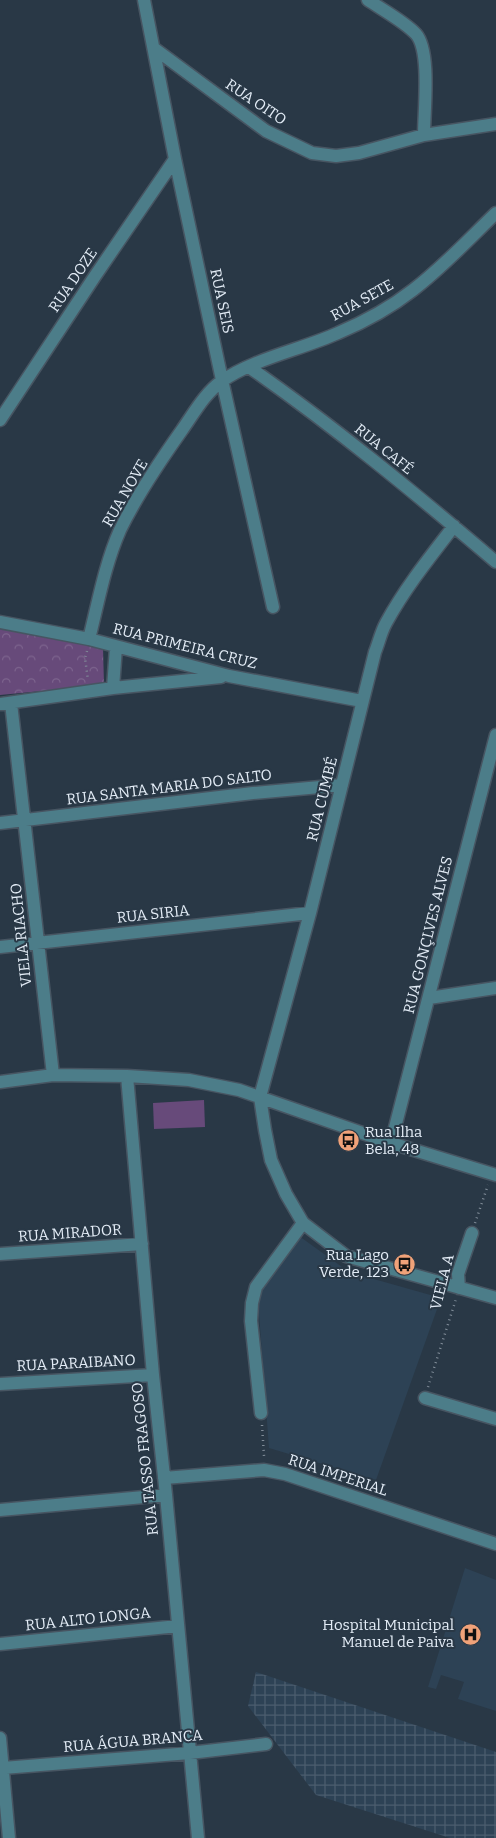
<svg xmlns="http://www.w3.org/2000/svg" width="496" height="1838" font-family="Bitter,serif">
  <defs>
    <pattern id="industrial-grid" width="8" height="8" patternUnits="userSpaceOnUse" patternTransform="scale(1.25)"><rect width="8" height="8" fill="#2d4255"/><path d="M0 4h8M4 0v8" fill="none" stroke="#4b5d6e"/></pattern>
    <pattern id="forest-crowns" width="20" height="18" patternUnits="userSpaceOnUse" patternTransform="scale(1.25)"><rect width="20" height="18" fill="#674a7a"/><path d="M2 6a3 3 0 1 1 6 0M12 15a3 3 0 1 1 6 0" fill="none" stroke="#7d648e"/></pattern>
  </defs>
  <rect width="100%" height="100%" fill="#293846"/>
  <path fill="#2d4255" d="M 299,1236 L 349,1272 L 441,1298 L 376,1480 L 269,1448 L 257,1287 Z
    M 465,1568 L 496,1580 L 496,1711 L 458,1699 L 464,1682 L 441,1675 L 436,1689 L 428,1687 Z"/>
  <path fill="url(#industrial-grid)" d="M 256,1672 L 496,1752 L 496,1838 L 450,1838 L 316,1795 L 248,1706 Z"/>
  <path fill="url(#forest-crowns)" d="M 0,629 L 103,648 L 104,685 L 0,695 Z"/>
  <path fill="#674a7a" d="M 204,1100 L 205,1127 L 154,1129 L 153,1103 Z"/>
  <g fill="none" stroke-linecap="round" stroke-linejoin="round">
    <defs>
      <path id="minor" d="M 144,0 L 175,159 L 222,380 L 273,607
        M 368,0 C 383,10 405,22 416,34 C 431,51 424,111 424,135
        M 155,49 L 266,131 L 312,153 L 336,156 L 359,153 L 424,135 L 496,124
        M 249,367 C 335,427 416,494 496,562
        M 0,420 L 95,276 L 175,159
        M 454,526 C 430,557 405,588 386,623 C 381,632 379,642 375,652 L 310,913 L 260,1097 L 265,1130 L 271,1160 L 286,1194 L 303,1223 L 346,1256 L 496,1298
        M 0,622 L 89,639 L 229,676 L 362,701
        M 89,639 C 98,603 105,564 120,530 C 137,495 160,461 182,430 C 194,413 205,393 222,381 C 253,359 303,349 338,333 C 364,322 390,308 413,290 C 443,267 469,239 496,213
        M 113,688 L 116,647
        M 11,703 L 53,1075
        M 0,704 L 113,688 L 221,677
        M 0,823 L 253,793 L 342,785
        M 0,947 L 310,913
        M 429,998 L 496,988
        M 127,1076 L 153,1375 L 166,1495 L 198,1838
        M 0,1082 L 53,1075 L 127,1076 L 189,1080 L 239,1090 L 391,1143 L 496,1175
        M 391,1143 L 496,735
        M 0,1254 L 142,1244
        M 459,1288 L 458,1274 L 472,1233
        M 0,1384 L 153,1375
        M 425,1398 L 496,1419
        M 261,1413 L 251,1321 L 252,1303 L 256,1287 L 303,1223
        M 164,1478 L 264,1470 L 285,1474 L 496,1544
        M 0,1510 L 166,1495
        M 0,1644 L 178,1626
        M 0,1738 L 9,1838
        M 3,1768 L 190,1753 L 266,1744"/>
    </defs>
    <use href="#minor" stroke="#475562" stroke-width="15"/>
    <path stroke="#818d99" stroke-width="2.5" stroke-dasharray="1 4" stroke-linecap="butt" d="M 87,651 L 85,658 L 88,680
      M 475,1223 L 488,1185
      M 428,1387 L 456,1299
      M 262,1425 L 264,1456"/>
    <use href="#minor" stroke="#4c7d89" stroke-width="12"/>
  </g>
  <defs>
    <symbol id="bus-disc" viewBox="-11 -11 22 22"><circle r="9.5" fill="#f0a279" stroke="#293846"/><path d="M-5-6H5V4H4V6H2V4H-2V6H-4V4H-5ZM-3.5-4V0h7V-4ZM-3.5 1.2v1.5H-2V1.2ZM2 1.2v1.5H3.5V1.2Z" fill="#111"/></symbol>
    <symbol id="hospital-disc" viewBox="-11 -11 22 22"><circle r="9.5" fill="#f0a279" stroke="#293846"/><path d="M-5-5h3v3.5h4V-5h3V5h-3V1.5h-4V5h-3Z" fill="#111"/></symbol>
  </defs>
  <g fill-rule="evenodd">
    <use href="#bus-disc" x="336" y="1128" width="25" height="25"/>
    <use href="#bus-disc" x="392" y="1252" width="25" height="25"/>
    <use href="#hospital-disc" x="458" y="1622" width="25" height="25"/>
  </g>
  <g text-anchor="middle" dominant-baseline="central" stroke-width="4" stroke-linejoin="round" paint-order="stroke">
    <g font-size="15" fill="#e3ecf6" stroke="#293846">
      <text transform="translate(256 102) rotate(34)">RUA OITO</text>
      <text transform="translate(73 280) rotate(-56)">RUA DOZE</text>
      <text transform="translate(362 300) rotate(-29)">RUA SETE</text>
      <text transform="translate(222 301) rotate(78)">RUA SEIS</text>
      <text transform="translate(384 449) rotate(39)">RUA CAFÉ</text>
      <text transform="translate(125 493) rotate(-60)">RUA NOVE</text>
      <text transform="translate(185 646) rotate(14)">RUA PRIMEIRA CRUZ</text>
      <text transform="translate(169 787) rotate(-7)">RUA SANTA MARIA DO SALTO</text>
      <text transform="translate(322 799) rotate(-76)">RUA CUMBÉ</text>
      <text transform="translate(153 914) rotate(-6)">RUA SIRIA</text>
      <text transform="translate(21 935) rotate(-96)">VIELA RIACHO</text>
      <text transform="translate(428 935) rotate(-76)">RUA GONÇLVES ALVES</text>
      <text transform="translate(70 1233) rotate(-4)">RUA MIRADOR</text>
      <text transform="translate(442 1282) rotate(-76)">VIELA A</text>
      <text transform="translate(76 1363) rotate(-3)">RUA PARAIBANO</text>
      <text transform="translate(145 1459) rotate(-96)">RUA TASSO FRAGOSO</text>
      <text transform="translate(338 1475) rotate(18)">RUA IMPERIAL</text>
      <text transform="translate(88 1619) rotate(-6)">RUA ALTO LONGA</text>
      <text transform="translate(133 1741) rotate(-5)">RUA ÁGUA BRANCA</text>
    </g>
    <g font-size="15" fill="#e3ecf6" stroke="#293846" text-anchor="end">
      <text x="365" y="1132" text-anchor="start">Rua Ilha<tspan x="365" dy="17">Bela, 48</tspan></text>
      <text x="389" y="1255">Rua Lago<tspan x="389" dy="17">Verde, 123</tspan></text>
      <text x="454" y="1625">Hospital Municipal<tspan x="454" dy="17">Manuel de Paiva</tspan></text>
    </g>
  </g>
</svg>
